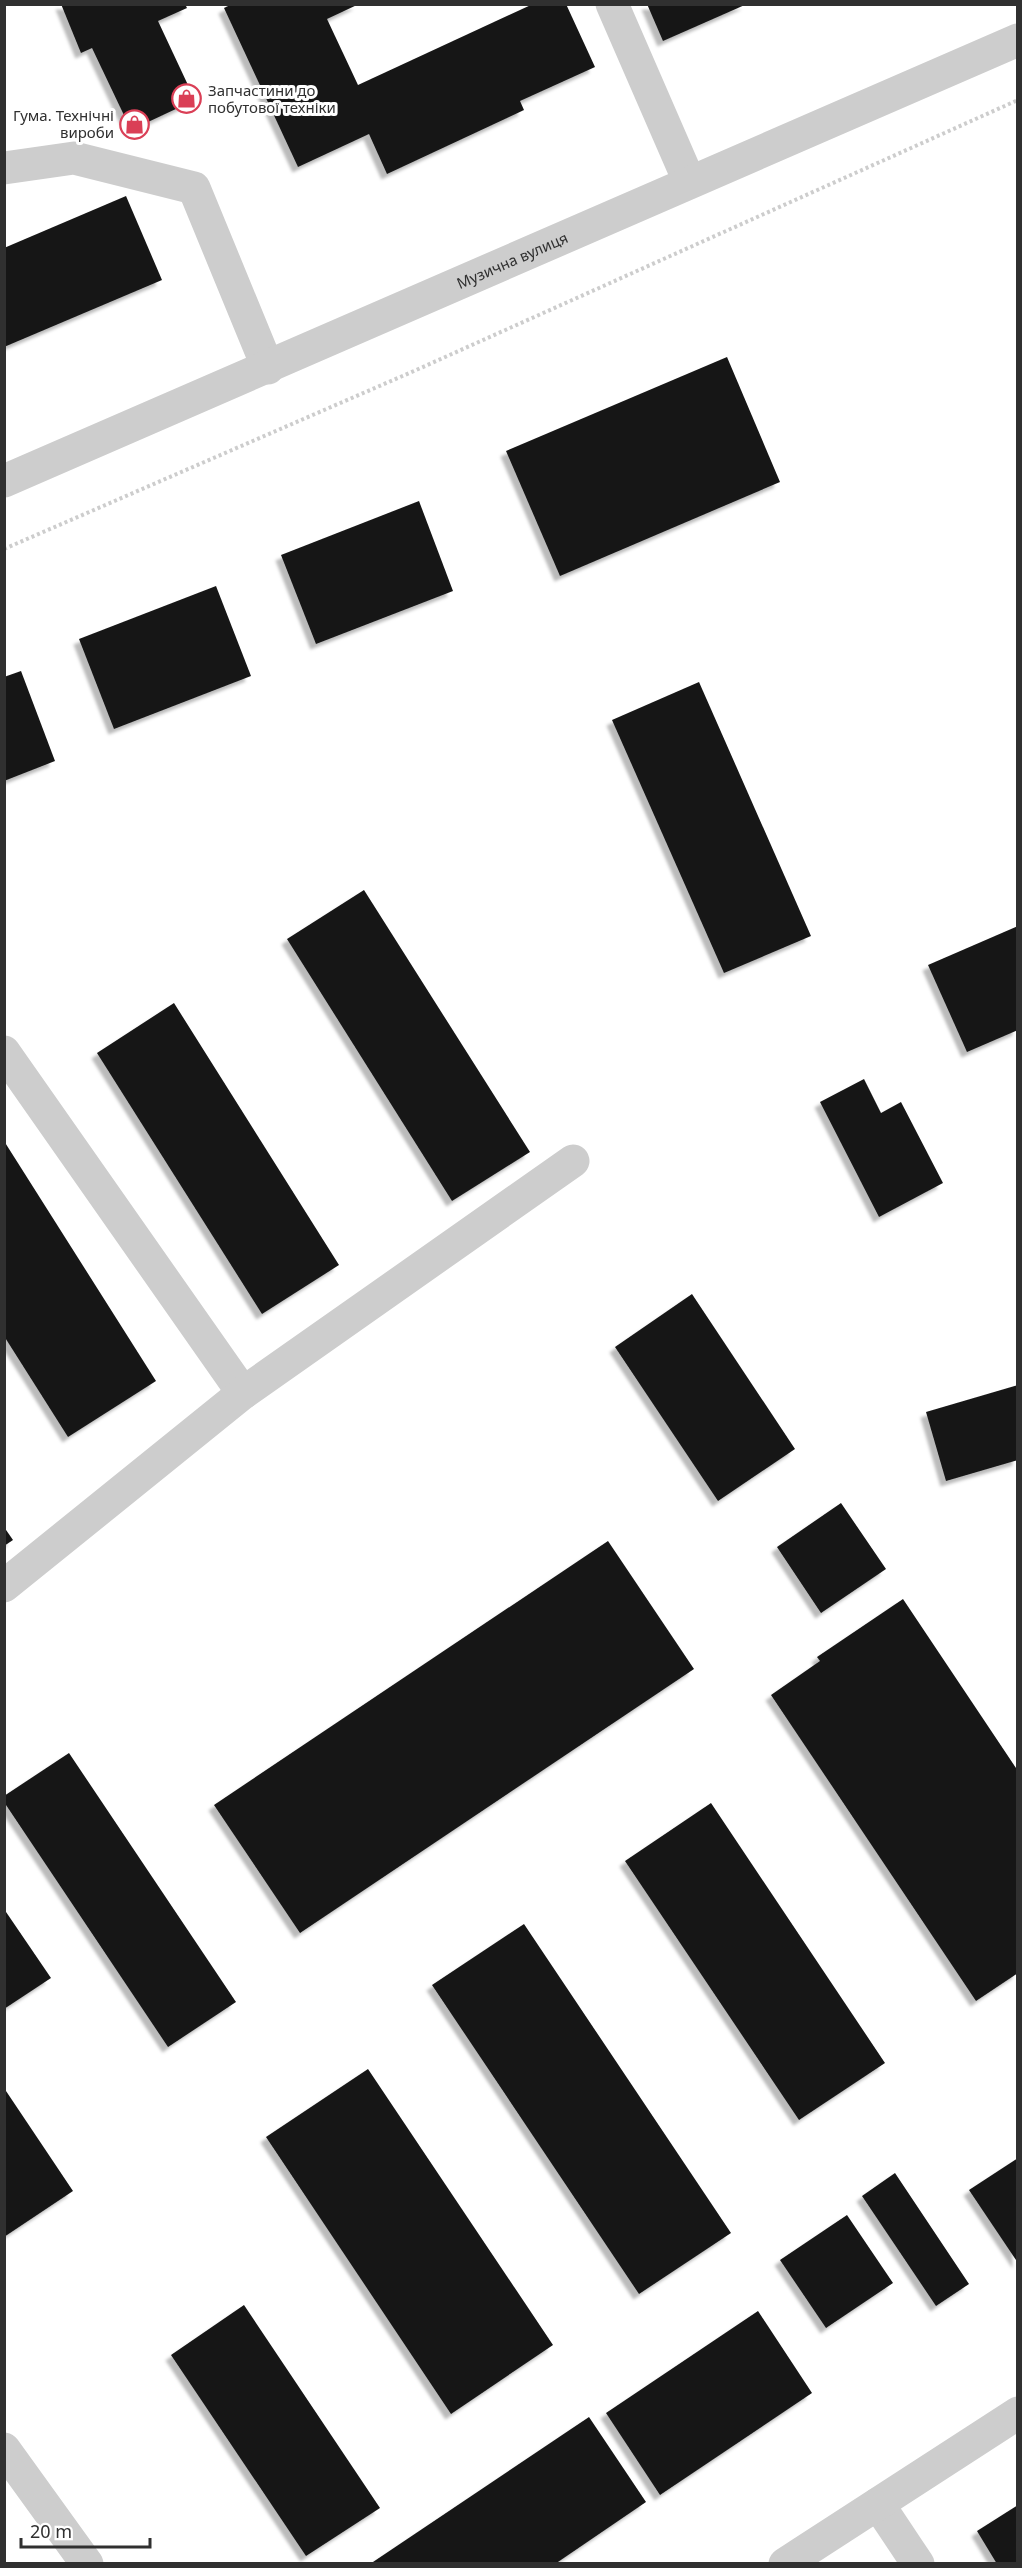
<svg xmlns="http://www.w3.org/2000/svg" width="1022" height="2568" font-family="'Noto Sans',sans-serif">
  <defs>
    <filter id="shadow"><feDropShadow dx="-5.5" dy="5.5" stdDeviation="1.5" flood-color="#0004"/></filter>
  </defs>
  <rect width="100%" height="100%" fill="#fff"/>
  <path fill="#171717" filter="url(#shadow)" d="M 61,4 L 185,4 L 187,8 L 158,21 L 195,100 L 131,130 L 92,48 L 81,53 Z
    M 232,4 L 359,4 L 327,19 L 358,85 L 533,4 L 566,4 L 595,67 L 520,101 L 524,110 L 387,174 L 369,134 L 298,167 L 224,8 Z
    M 647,4 L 747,4 L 663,41 Z
    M 126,196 L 162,280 L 4,347 L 4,248 Z
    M 727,357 L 780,482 L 560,576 L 506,451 Z
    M 419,501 L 453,591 L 316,644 L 281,555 Z
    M 216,586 L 251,676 L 114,729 L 79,639 Z
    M 21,671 L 55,761 L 4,781 L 4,677 Z
    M 699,682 L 811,936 L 724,973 L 612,720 Z
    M 364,890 L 530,1152 L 452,1201 L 287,939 Z
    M 1018,926 L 1018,1030 L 967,1052 L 928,965 Z
    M 174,1003 L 339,1265 L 262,1314 L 97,1053 Z
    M 864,1079 L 881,1113 L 901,1102 L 943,1183 L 879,1217 L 820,1102 Z
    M 4,1141 L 156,1381 L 68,1437 L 4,1336 Z
    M 692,1294 L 795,1449 L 718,1501 L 615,1347 Z
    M 1018,1385 L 1018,1460 L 946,1481 L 926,1412 Z
    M 841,1503 L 886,1569 L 821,1613 L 777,1547 Z
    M 4,1527 L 13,1540 L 4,1546 Z
    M 608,1541 L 694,1669 L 300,1933 L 214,1805 Z
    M 903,1599 L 1018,1771 L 1018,1973 L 976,2001 L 771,1695 L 820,1661 L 817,1657 Z
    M 69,1753 L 236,2002 L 168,2047 L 4,1802 L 4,1796 Z
    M 711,1803 L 885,2063 L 799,2120 L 625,1861 Z
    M 4,1909 L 51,1978 L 4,2009 Z
    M 524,1924 L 731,2233 L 639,2294 L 432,1985 Z
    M 368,2069 L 553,2345 L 451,2414 L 266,2137 Z
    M 4,2088 L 73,2191 L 4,2237 Z
    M 1018,2158 L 1018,2263 L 969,2190 Z
    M 895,2173 L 969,2284 L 936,2306 L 862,2196 Z
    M 847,2215 L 893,2283 L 826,2328 L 780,2260 Z
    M 244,2305 L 380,2508 L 306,2556 L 171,2355 Z
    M 758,2311 L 812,2393 L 660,2495 L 606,2413 Z
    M 589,2417 L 646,2502 L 555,2564 L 370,2564 Z
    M 1018,2505 L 1018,2564 L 997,2564 L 977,2531 Z"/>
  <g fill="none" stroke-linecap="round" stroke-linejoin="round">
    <path stroke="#cdcdcd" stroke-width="4" stroke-dasharray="3 3" stroke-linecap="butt" d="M 4,549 L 414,371 L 1018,100"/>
    <g stroke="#cdcdcd" stroke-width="33">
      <path d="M 612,4 L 689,181"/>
      <path d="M 4,168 L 74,158 L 194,188 L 268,368"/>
      <path id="s1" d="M 4,481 L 1018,40"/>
      <path d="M 4,1052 L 243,1393"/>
      <path d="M 4,1586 L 243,1393 L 573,1161"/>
      <path d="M 4,2449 L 87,2564"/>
      <path d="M 878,2504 L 918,2564"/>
      <path d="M 785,2564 L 1018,2413"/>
    </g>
  </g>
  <defs>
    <symbol id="shop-ring" viewBox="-11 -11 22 22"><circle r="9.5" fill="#fff" stroke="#da3f56" stroke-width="1.5"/><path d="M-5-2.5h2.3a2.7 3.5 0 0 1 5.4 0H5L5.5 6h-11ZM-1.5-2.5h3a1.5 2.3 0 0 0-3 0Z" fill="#da3f56"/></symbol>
  </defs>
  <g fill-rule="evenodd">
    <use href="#shop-ring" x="170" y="82" width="33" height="33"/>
    <use href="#shop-ring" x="118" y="108" width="33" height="33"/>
  </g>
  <g text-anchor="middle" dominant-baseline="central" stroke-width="6" stroke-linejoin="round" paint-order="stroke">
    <g font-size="15" fill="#303030" stroke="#fff" text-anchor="start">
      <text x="208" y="90">Запчастини до<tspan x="208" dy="17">побутової техніки</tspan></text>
      <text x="114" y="115" text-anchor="end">Гума. Технічні<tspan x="114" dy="17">вироби</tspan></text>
    </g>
    <g font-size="15" fill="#303030" stroke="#fff">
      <text stroke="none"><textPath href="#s1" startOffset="554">Музична вулиця</textPath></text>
    </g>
  </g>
  <rect width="1022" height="2568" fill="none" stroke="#303030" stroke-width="12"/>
  <path d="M21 2538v9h129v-9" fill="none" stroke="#303030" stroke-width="3"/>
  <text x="30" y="2538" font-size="18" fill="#303030" stroke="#ffffff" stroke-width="4.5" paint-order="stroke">20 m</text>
</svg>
